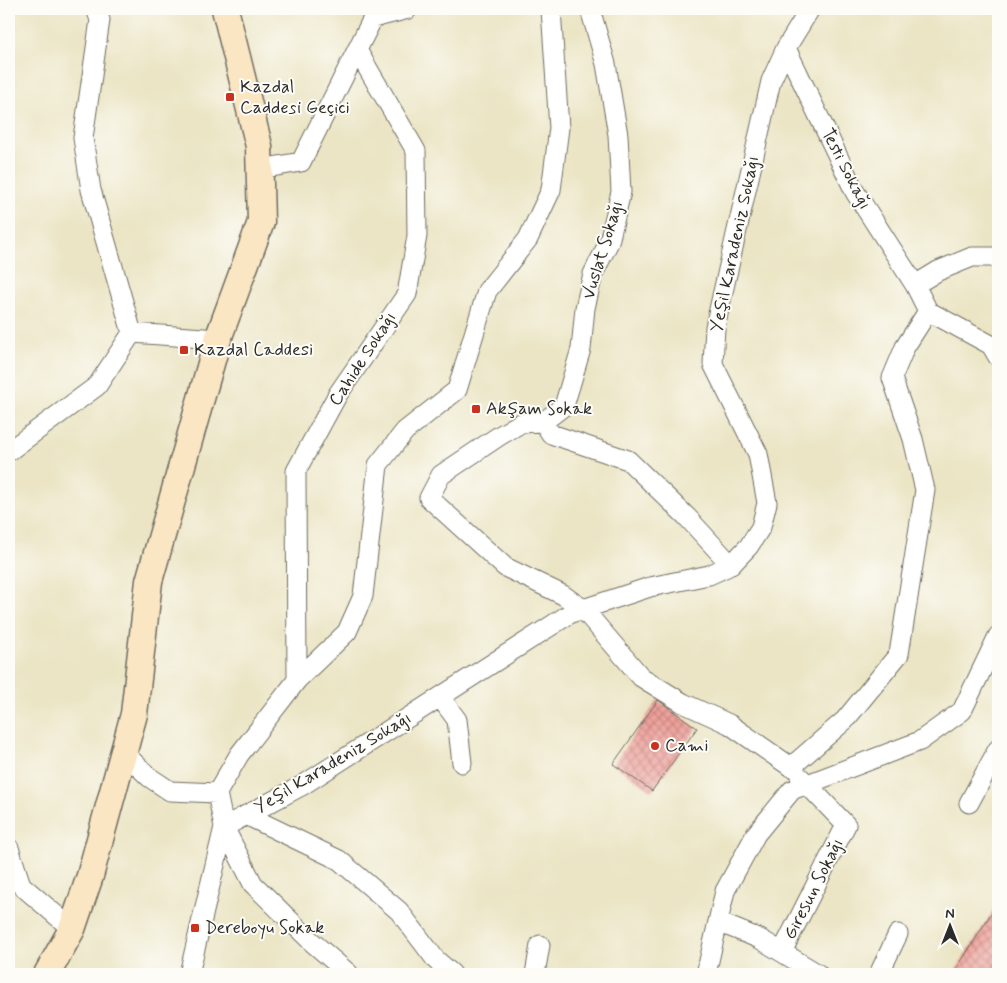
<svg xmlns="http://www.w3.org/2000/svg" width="1007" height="983" font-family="Mynerve,sans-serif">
  <defs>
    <pattern id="building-cross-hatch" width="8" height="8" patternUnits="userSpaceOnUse" patternTransform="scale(1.25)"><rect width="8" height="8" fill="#efa19b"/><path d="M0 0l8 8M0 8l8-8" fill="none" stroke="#c2837f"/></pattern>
  </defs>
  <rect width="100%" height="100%" fill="#fdfcf7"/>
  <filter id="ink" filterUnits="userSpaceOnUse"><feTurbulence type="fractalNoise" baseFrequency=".02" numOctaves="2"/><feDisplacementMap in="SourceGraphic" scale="10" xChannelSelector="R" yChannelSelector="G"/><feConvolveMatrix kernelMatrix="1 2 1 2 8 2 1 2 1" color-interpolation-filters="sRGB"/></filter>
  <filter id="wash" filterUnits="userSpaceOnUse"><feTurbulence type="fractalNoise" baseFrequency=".0096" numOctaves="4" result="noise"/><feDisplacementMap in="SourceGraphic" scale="20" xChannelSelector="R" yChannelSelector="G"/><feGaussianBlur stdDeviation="1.12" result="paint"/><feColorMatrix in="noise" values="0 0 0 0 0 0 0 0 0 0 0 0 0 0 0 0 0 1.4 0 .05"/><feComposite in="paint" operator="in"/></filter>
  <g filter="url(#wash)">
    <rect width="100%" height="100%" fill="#ebe5c5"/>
    <g id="blocks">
      <path fill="url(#building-cross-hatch)" d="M 658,700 L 697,728 L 652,791 L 613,764 Z
        M 998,902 L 998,974 L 953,974 L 976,938 Z"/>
    </g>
  </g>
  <g filter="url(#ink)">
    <use href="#blocks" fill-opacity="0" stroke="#6e6c61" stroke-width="1"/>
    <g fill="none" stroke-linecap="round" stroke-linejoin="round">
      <defs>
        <path id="street" d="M 96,9 L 100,20 L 83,138 L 91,190 L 132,333 L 218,339
          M 786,48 L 855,192 L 915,285
          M 260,169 L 301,162 L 373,18 L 408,9
          M 928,311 L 915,285 L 938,271 L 972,257 L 998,257
          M 928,311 L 991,345 L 998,357
          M 543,422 L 564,406 L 581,349 L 585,308 L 593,274 L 609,242 L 621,192 L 618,135 L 606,64 L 590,9
          M 9,451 L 97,386 L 132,333
          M 731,565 L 687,517 L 628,460 L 551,434 L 543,422 L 521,423 L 499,436 L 441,475 L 429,498 L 505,567 L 563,595 L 583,609 L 641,677 L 683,703 L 729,724 L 791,767 L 845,720 L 899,654 L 925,490 L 913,439 L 892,378 L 905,347 L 928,311
          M 297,680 L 296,471 L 338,394 L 407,294 L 417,236 L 416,151 L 357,50
          M 440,697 L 457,720 L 462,763
          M 123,752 L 149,777 L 170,791 L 217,793
          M 969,803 L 998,749
          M 246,815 L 339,860 L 399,911 L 436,960 L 452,974
          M 224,827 L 303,785 L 571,613 L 650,587 L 709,575 L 731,565 L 749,546 L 761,527 L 767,503 L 758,454 L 713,364 L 715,327 L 771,81 L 786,48 L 810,9
          M 9,848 L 21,885 L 72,929
          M 718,922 L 760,939 L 818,974
          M 782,952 L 846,825 L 800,777
          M 189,974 L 224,827
          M 349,974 L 312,942 L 253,884 L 224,827 L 217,793 L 239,755 L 297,680 L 347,632 L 363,596 L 378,465 L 405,431 L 457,390 L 487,291 L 528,239 L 551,190 L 559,128 L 551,9
          M 535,974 L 540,945
          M 706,974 L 725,891 L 756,834 L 792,790 L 920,741 L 962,711 L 998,636
          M 879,974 L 898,934"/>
        <path id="secondary" d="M 47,974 L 72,929 L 90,876 L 134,714 L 149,581 L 218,339 L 261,222 L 259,146 L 225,9"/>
      </defs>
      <use href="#street" stroke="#6e6c61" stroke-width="21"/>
      <use href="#secondary" stroke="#6e6c61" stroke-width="29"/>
      <use href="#street" stroke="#fff" stroke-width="19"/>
      <use href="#secondary" stroke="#fbe6c3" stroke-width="26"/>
    </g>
  </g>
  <g fill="#c8321e" stroke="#fdfcf7" stroke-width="2">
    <rect x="225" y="92" width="10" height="10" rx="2.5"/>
    <rect x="179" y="345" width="10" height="10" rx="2.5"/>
    <rect x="471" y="404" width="10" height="10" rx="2.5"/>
    <circle cx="655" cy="746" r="5"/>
    <rect x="190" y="923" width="10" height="10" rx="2.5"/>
  </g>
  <g text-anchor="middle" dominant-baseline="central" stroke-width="4" stroke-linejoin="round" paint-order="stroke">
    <g font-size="18" fill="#2b2b2b" stroke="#fdfcf7" text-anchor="start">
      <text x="240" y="87">Kazdal<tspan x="240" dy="21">Caddesi Geçici</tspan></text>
      <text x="194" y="350">Kazdal Caddesi</text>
      <text x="486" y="409">Akşam Sokak</text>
      <text x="665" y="746">Cami</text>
      <text x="205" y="928">Dereboyu Sokak</text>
    </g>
    <g font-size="18" fill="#2b2b2b" stroke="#fdfcf7">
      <text transform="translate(846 169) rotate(63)">Testi Sokağı</text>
      <text transform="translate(735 244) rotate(-78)">Yeşil Karadeniz Sokağı</text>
      <text transform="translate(603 250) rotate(-73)">Vuslat Sokağı</text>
      <text transform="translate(363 359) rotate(-57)">Cahide Sokağı</text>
      <text transform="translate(333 763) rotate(-31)">Yeşil Karadeniz Sokağı</text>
      <text transform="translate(814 889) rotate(-63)">Giresun Sokağı</text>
    </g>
  </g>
  <rect width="1007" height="983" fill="none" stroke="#fdfcf7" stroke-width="30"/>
  <g transform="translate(950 926)" stroke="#fdfcf7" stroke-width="4" paint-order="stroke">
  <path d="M0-4L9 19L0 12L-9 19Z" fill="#2b2b2b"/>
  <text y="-8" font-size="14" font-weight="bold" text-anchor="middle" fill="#2b2b2b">N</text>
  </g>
</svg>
